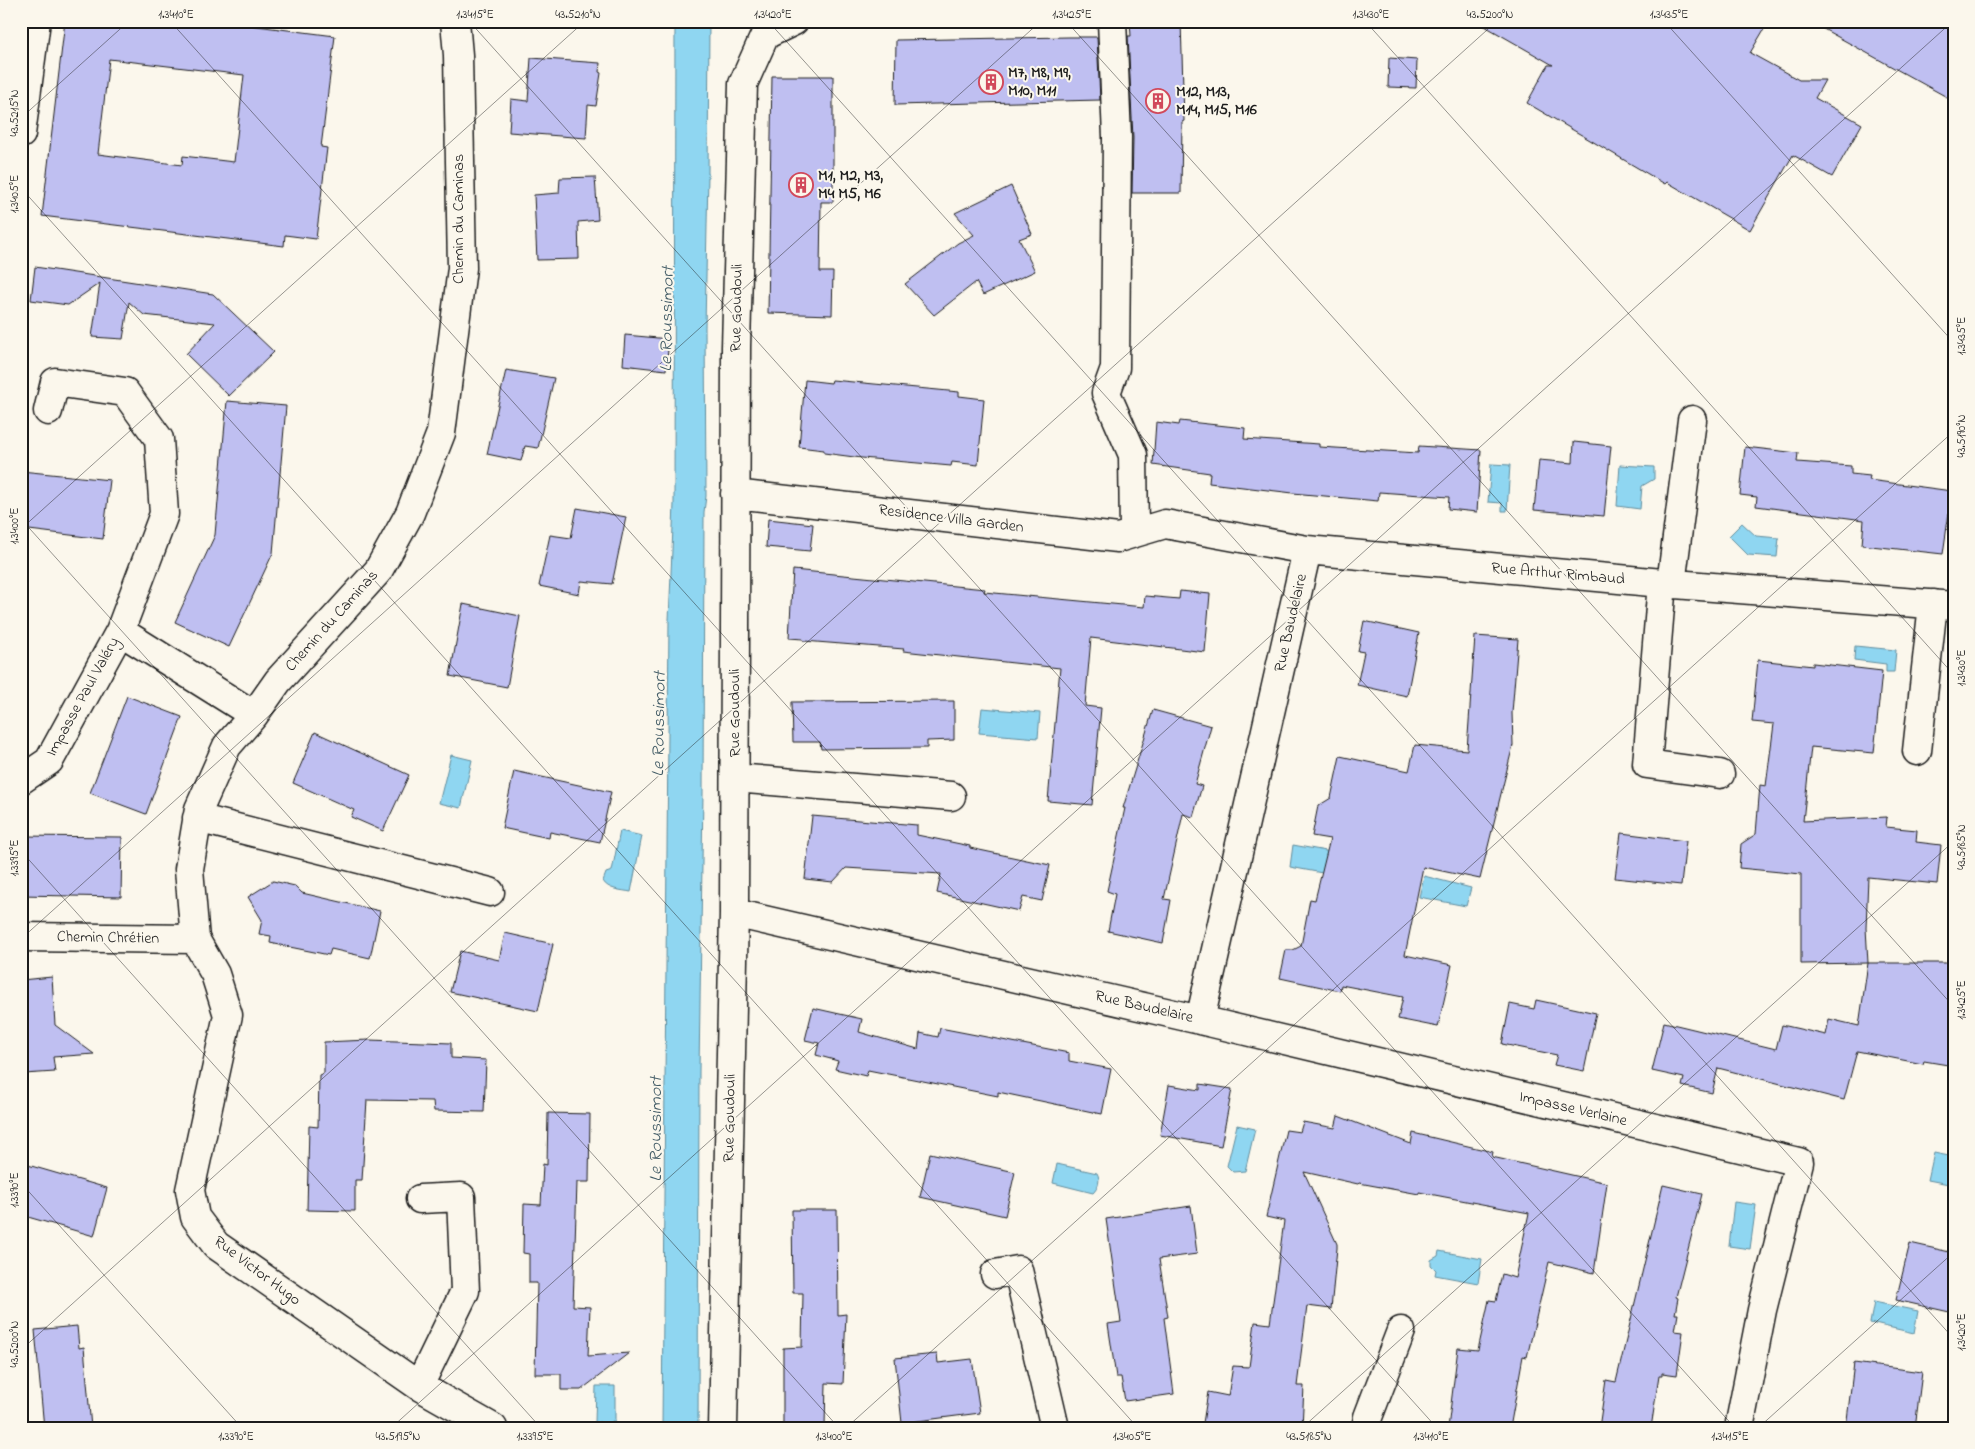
<svg xmlns="http://www.w3.org/2000/svg" width="1975" height="1449" font-family="'Indie Flower',sans-serif">
  <rect width="100%" height="100%" fill="#fbf7ec"/>
  <filter id="ink" filterUnits="userSpaceOnUse"><feTurbulence type="fractalNoise" baseFrequency=".02" numOctaves="2"/><feDisplacementMap in="SourceGraphic" scale="10" xChannelSelector="R" yChannelSelector="G"/><feConvolveMatrix kernelMatrix="1 2 1 2 8 2 1 2 1" color-interpolation-filters="sRGB"/></filter>
  <g filter="url(#ink)">
    <path fill="#8fd6f1" stroke="#618c9c" d="M 675,21 L 709,21 L 708,174 L 705,327 L 706,496 L 704,512 L 703,793 L 699,1071 L 698,1428 L 662,1428 L 669,620 L 674,504 Z
      M 1491,464 L 1510,465 L 1507,511 L 1502,511 L 1502,503 L 1488,502 Z
      M 1620,465 L 1654,467 L 1654,479 L 1642,486 L 1640,509 L 1617,506 Z
      M 1742,523 L 1756,536 L 1779,538 L 1777,557 L 1748,555 L 1729,536 Z
      M 1855,646 L 1896,650 L 1894,672 L 1886,672 L 1886,664 L 1854,660 Z
      M 982,708 L 1040,713 L 1038,738 L 979,733 Z
      M 451,755 L 472,760 L 461,808 L 439,803 Z
      M 620,831 L 642,836 L 631,892 C 621,890 608,890 603,881 L 606,873 L 612,871 Z
      M 1293,845 L 1337,853 L 1333,875 L 1290,867 Z
      M 1424,876 L 1471,888 L 1466,906 L 1419,897 Z
      M 1237,1125 L 1255,1129 L 1245,1171 L 1233,1172 L 1227,1166 Z
      M 1934,1153 L 1954,1157 L 1954,1185 L 1928,1180 Z
      M 1057,1164 L 1097,1173 C 1101,1180 1098,1188 1093,1193 L 1053,1183 Z
      M 1734,1202 L 1756,1205 L 1750,1249 L 1729,1246 Z
      M 1439,1251 L 1482,1259 L 1478,1283 L 1435,1275 L 1436,1270 L 1431,1265 L 1431,1260 L 1438,1256 Z
      M 1874,1302 L 1918,1311 L 1914,1333 L 1870,1323 Z
      M 596,1386 L 615,1386 L 615,1421 L 612,1421 L 609,1428 L 603,1428 L 600,1422 L 595,1423 Z"/>
    <path fill="#bfbff1" stroke="#1c1c1c" fill-rule="evenodd" d="M 65,21 L 217,21 L 335,36 L 321,147 L 327,148 L 316,239 L 285,235 L 284,246 L 42,216 ZM 109,59 L 244,75 L 234,162 L 183,156 L 182,165 L 98,154 Z
      M 1130,21 L 1181,21 L 1184,121 L 1182,122 L 1181,193 L 1132,193 L 1133,138 L 1128,36 L 1131,36 Z
      M 1476,21 L 1769,21 L 1750,53 L 1799,80 L 1825,80 L 1815,98 L 1862,124 L 1832,177 L 1793,155 L 1750,230 L 1667,182 L 1665,184 L 1527,103 L 1548,65 L 1553,65 Z
      M 1809,21 L 1938,21 L 1954,30 L 1954,101 Z
      M 1069,37 L 1097,37 L 1100,100 L 895,105 L 896,40 Z
      M 531,58 L 600,63 L 599,72 L 601,73 L 596,106 L 588,105 L 586,138 L 509,132 L 511,99 L 528,101 Z
      M 1389,58 L 1417,60 L 1416,88 L 1388,87 Z
      M 772,76 L 833,76 L 833,202 L 821,202 L 820,272 L 833,272 L 832,315 L 768,313 Z
      M 595,177 L 598,220 L 578,222 L 579,259 L 537,260 L 534,195 L 559,193 L 560,178 Z
      M 1011,186 L 1032,234 L 1019,239 L 1035,271 L 983,295 L 976,282 L 934,315 L 905,284 L 958,243 L 974,235 L 955,213 Z
      M 35,267 L 213,294 L 274,352 L 229,396 L 186,354 L 215,323 L 144,315 L 129,302 L 123,339 L 92,337 L 100,283 L 68,305 L 31,300 Z
      M 625,335 L 669,339 L 666,370 L 623,365 Z
      M 506,370 L 554,378 L 538,448 L 525,446 L 521,461 L 487,454 Z
      M 805,380 L 831,383 L 832,380 L 959,392 L 959,396 L 984,399 L 978,465 L 952,462 L 951,466 L 862,458 L 824,453 L 824,450 L 799,447 Z
      M 227,401 L 286,406 L 273,553 L 229,647 L 175,622 L 215,535 Z
      M 1180,421 L 1245,428 L 1244,439 L 1319,444 L 1319,447 L 1418,453 L 1419,446 L 1481,450 L 1477,512 L 1448,509 L 1449,497 L 1379,492 L 1378,501 L 1293,493 L 1209,483 L 1210,473 L 1153,465 L 1156,422 L 1179,425 Z
      M 1574,442 L 1611,446 L 1604,516 L 1534,510 L 1539,460 L 1573,463 Z
      M 1745,447 L 1798,453 L 1797,462 L 1851,466 L 1851,474 L 1870,476 L 1869,480 L 1952,491 L 1943,554 L 1862,545 L 1864,520 L 1756,506 L 1757,497 L 1740,495 Z
      M 21,471 L 110,480 L 103,539 L 21,529 Z
      M 577,508 L 626,517 L 612,584 L 581,581 L 579,594 L 539,586 L 550,535 L 571,538 Z
      M 768,519 L 813,524 L 810,551 L 766,547 Z
      M 793,570 L 985,589 L 984,592 L 1144,607 L 1145,596 L 1179,599 L 1180,591 L 1210,594 L 1205,652 L 1091,638 L 1085,706 L 1101,708 L 1092,805 L 1048,801 L 1060,668 L 903,651 L 904,649 L 804,641 L 803,639 L 789,638 Z
      M 463,604 L 520,616 L 507,687 L 450,676 Z
      M 1364,621 L 1419,633 L 1407,696 L 1357,685 L 1364,652 L 1358,651 Z
      M 1475,636 L 1518,639 L 1512,713 L 1513,745 L 1480,879 L 1423,867 L 1405,955 L 1452,965 L 1438,1027 L 1398,1019 L 1403,997 L 1341,985 L 1340,991 L 1280,978 L 1286,950 L 1293,950 L 1301,946 L 1310,899 L 1315,900 L 1330,839 L 1312,836 L 1318,806 L 1331,798 L 1340,756 L 1409,771 L 1415,745 L 1467,750 Z
      M 1758,660 L 1813,666 L 1813,663 L 1882,671 L 1874,753 L 1811,747 L 1803,821 L 1887,817 L 1886,827 L 1917,830 L 1916,842 L 1941,845 L 1937,884 L 1868,877 L 1866,928 L 1868,963 L 1801,964 L 1801,874 L 1739,868 L 1741,844 L 1756,834 L 1760,785 L 1766,786 L 1774,724 L 1752,722 Z
      M 127,696 L 182,717 L 146,814 L 90,793 Z
      M 954,701 L 954,740 L 927,741 L 927,748 L 821,749 L 820,742 L 793,742 L 792,702 Z
      M 1153,710 L 1211,726 L 1195,784 L 1202,786 L 1193,817 L 1183,814 L 1164,899 L 1171,900 L 1163,943 L 1108,931 L 1115,894 L 1107,891 L 1125,808 L 1123,808 Z
      M 315,732 L 409,775 L 383,831 L 351,817 L 354,810 L 293,783 Z
      M 514,771 L 611,792 L 600,842 L 550,832 L 549,838 L 502,828 Z
      M 812,816 L 917,825 L 917,835 L 970,846 L 970,848 L 1050,865 L 1042,901 L 1023,897 L 1019,911 L 937,893 L 941,874 L 846,868 L 833,882 L 805,879 Z
      M 1621,833 L 1686,841 L 1681,885 L 1615,878 Z
      M 21,836 L 122,837 L 121,897 L 21,895 Z
      M 273,881 L 295,886 L 302,893 L 380,911 L 370,958 L 331,949 L 329,955 L 270,943 L 271,936 L 259,934 L 262,920 L 248,897 Z
      M 505,933 L 553,944 L 538,1011 L 450,992 L 460,951 L 499,960 Z
      M 1868,963 L 1954,963 L 1954,1066 L 1924,1061 L 1923,1064 L 1857,1051 L 1844,1100 L 1718,1068 L 1712,1093 L 1682,1086 L 1684,1078 L 1652,1071 L 1664,1022 L 1776,1049 L 1782,1025 L 1826,1035 L 1829,1019 L 1859,1026 Z
      M 52,977 L 55,1025 L 94,1054 L 53,1057 L 55,1072 L 24,1074 L 21,1050 L 21,980 Z
      M 1536,1000 L 1596,1013 L 1584,1071 L 1554,1065 L 1557,1055 L 1502,1044 L 1510,1004 L 1534,1009 Z
      M 813,1008 L 862,1019 L 859,1032 L 918,1049 L 920,1033 L 938,1037 L 940,1028 L 1069,1053 L 1069,1061 L 1111,1069 L 1102,1114 L 998,1092 L 998,1096 L 868,1070 L 866,1076 L 835,1069 L 838,1061 L 816,1055 L 819,1043 L 805,1040 Z
      M 369,1040 L 451,1043 L 451,1058 L 486,1060 L 484,1112 L 434,1111 L 433,1101 L 367,1100 L 362,1180 L 355,1180 L 355,1211 L 307,1210 L 309,1126 L 318,1127 L 319,1075 L 324,1073 L 324,1042 Z
      M 1200,1084 L 1232,1089 L 1221,1146 L 1160,1135 L 1169,1085 L 1200,1090 Z
      M 548,1113 L 590,1114 L 589,1182 L 577,1182 L 573,1306 L 590,1307 L 588,1356 L 629,1353 L 581,1390 L 561,1390 L 561,1374 L 535,1374 L 537,1283 L 529,1283 L 529,1254 L 523,1253 L 524,1204 L 541,1205 L 543,1164 L 547,1165 Z
      M 1338,1116 L 1411,1144 L 1413,1133 L 1493,1152 L 1492,1157 L 1607,1183 L 1594,1273 L 1549,1262 L 1527,1357 L 1523,1356 L 1510,1428 L 1448,1428 L 1458,1348 L 1478,1350 L 1489,1300 L 1496,1301 L 1502,1274 L 1515,1278 L 1529,1213 L 1419,1192 L 1419,1194 L 1359,1183 L 1358,1184 L 1304,1172 L 1337,1244 L 1337,1248 L 1331,1309 L 1307,1306 L 1297,1386 L 1304,1386 L 1302,1428 L 1235,1428 L 1203,1423 L 1208,1392 L 1228,1396 L 1233,1366 L 1249,1367 L 1255,1322 L 1270,1324 L 1284,1221 L 1266,1217 L 1286,1130 L 1300,1132 L 1303,1122 L 1335,1128 Z
      M 930,1153 L 1015,1172 L 1005,1216 L 920,1197 Z
      M 21,1163 L 107,1188 L 94,1236 L 21,1215 Z
      M 1663,1185 L 1702,1194 L 1676,1297 L 1678,1298 L 1675,1314 L 1678,1314 L 1675,1331 L 1683,1332 L 1677,1375 L 1662,1373 L 1662,1376 L 1659,1376 L 1651,1428 L 1599,1428 L 1606,1380 L 1616,1382 Z
      M 1191,1206 L 1197,1254 L 1159,1259 L 1168,1317 L 1164,1318 L 1174,1394 L 1125,1401 L 1121,1377 L 1116,1377 L 1108,1324 L 1121,1322 L 1106,1219 Z
      M 792,1210 L 837,1210 L 838,1315 L 846,1314 L 843,1384 L 826,1383 L 825,1426 L 783,1426 L 783,1348 L 802,1347 L 803,1293 L 793,1293 Z
      M 1910,1243 L 1954,1253 L 1954,1313 L 1896,1300 Z
      M 77,1326 L 79,1348 L 84,1347 L 91,1428 L 44,1428 L 35,1330 Z
      M 937,1354 L 938,1363 L 972,1359 L 980,1413 L 902,1423 L 895,1358 Z
      M 1854,1363 L 1922,1372 L 1915,1428 L 1846,1428 Z"/>
    <g fill="none" stroke-linecap="round" stroke-linejoin="round">
      <defs>
        <path id="street" d="M 455,21 L 458,55 L 462,268 L 441,433 L 410,513 L 378,571 L 278,681 L 254,715 L 227,746 L 199,809 L 189,869 L 195,939 L 215,974 L 228,1015 L 190,1190 L 195,1217 L 216,1245 L 419,1386 L 493,1428
          M 1112,21 L 1117,137 L 1115,368 L 1106,393 L 1133,455 L 1134,533
          M 21,134 L 36,21
          M 48,411 L 55,382 L 125,392 L 159,439 L 164,514 L 120,631 L 254,715
          M 735,494 L 1118,538 L 1165,524 L 1307,550 L 1662,583 L 1954,606
          M 1662,583 L 1647,764 L 1720,774
          M 1671,584 L 1692,420
          M 1917,751 L 1933,604
          M 735,778 L 951,796
          M 21,780 L 49,761 L 120,631
          M 197,818 L 490,892
          M 734,913 L 1200,1020 L 1799,1162 L 1762,1310 L 1739,1428
          M 21,937 L 195,939
          M 1200,1020 L 1307,550
          M 995,1274 L 1018,1270 L 1055,1428
          M 419,1386 L 465,1291 L 461,1197 L 420,1199
          M 723,1428 L 734,913 L 736,347 L 743,84 L 765,35 L 794,21
          M 1366,1428 L 1368,1417 L 1401,1331"/>
      </defs>
      <use href="#street" stroke="#1c1c1c" stroke-width="31"/>
      <use href="#street" stroke="#fbf7ec" stroke-width="28"/>
    </g>
  </g>
  <path fill="none" stroke="#1c1c1c" stroke-width="1" stroke-opacity="0.45" d="M 170,21 L 1437,1428M 469,21 L 1735,1428M 768,21 L 1954,1339M 1066,21 L 1954,1007M 1365,21 L 1954,675M 1664,21 L 1954,343M 21,118 L 129,21M 21,188 L 1138,1428M 21,519 L 839,1428M 21,529 L 585,21M 21,851 L 541,1428M 21,939 L 1041,21M 21,1183 L 242,1428M 21,1350 L 1497,21M 391,1428 L 1953,21M 846,1428 L 1954,431M 1302,1428 L 1954,841M 1758,1428 L 1954,1252"/>
  <defs>
    <symbol id="building-ring" viewBox="-11 -11 22 22"><circle r="9.5" fill="#fbf7ec" stroke="#d1495b" stroke-width="1.5"/><path d="M-4-6H4V6H1V3H-1V6H-4ZM-2.5-4.3h1.7v1.8h-1.7ZM.8-4.3h1.7v1.8H.8ZM-2.5-1h1.7V.8h-1.7ZM.8-1h1.7V.8H.8Z" fill="#d1495b"/></symbol>
  </defs>
  <g fill-rule="evenodd">
    <use href="#building-ring" x="977" y="68" width="28" height="28"/>
    <use href="#building-ring" x="1144" y="87" width="28" height="28"/>
    <use href="#building-ring" x="787" y="171" width="28" height="28"/>
  </g>
  <g text-anchor="middle" dominant-baseline="central" stroke-width="4" stroke-linejoin="round" paint-order="stroke">
    <g font-size="16" font-weight="bold" fill="#1c1c1c" stroke="#fbf7ec" text-anchor="start">
      <text x="1008" y="73">M7, M8, M9,<tspan x="1008" dy="18">M10, M11</tspan></text>
      <text x="1176" y="92">M12, M13,<tspan x="1176" dy="18">M14, M15, M16</tspan></text>
      <text x="818" y="176">M1, M2, M3,<tspan x="818" dy="18">M4 M5, M6</tspan></text>
    </g>
    <g font-size="16" fill="#1c1c1c" stroke="#fbf7ec">
      <text transform="translate(459 219) rotate(-90)">Chemin du Caminas</text>
      <text transform="translate(737 308) rotate(-89)">Rue Goudouli</text>
      <text transform="translate(951 519) rotate(7)">Residence Villa Garden</text>
      <text transform="translate(1558 574) rotate(5)">Rue Arthur Rimbaud</text>
      <text transform="translate(332 621) rotate(-48)">Chemin du Caminas</text>
      <text transform="translate(1291 623) rotate(-77)">Rue Baudelaire</text>
      <text transform="translate(83 697) rotate(-61)">Impasse Paul Valéry</text>
      <text transform="translate(735 713) rotate(-90)">Rue Goudouli</text>
      <text transform="translate(108 938) rotate(1)">Chemin Chrétien</text>
      <text transform="translate(1144 1007) rotate(13)">Rue Baudelaire</text>
      <text transform="translate(1573 1109) rotate(13)">Impasse Verlaine</text>
      <text transform="translate(730 1118) rotate(-89)">Rue Goudouli</text>
      <text transform="translate(257 1271) rotate(37)">Rue Victor Hugo</text>
    </g>
    <g font-size="18" font-style="italic" fill="#445d67" stroke="#fbf7ec">
      <text transform="translate(668 319) rotate(-89)">Le Roussimort</text>
      <text transform="translate(660 724) rotate(-89)">Le Roussimort</text>
      <text transform="translate(657 1129) rotate(-90)">Le Roussimort</text>
    </g>
  </g>
  <rect width="1975" height="1449" fill="none" stroke="#fbf7ec" stroke-width="55"/>
  <rect x="28" y="28" width="1920" height="1394" fill="none" stroke="#1c1c1c" stroke-width="2"/>
  <g font-size="12" text-anchor="middle" fill="#1c1c1c">
    <text x="176" y="18">1.3410°E</text>
    <text x="475" y="18">1.3415°E</text>
    <text x="578" y="18">43.5210°N</text>
    <text x="773" y="18">1.3420°E</text>
    <text x="1072" y="18">1.3425°E</text>
    <text x="1371" y="18">1.3430°E</text>
    <text x="1490" y="18">43.5200°N</text>
    <text x="1669" y="18">1.3435°E</text>
    <text transform="translate(14 113) rotate(-90)" y="4">43.5215°N</text>
    <text transform="translate(14 194) rotate(-90)" y="4">1.3405°E</text>
    <text transform="translate(1961 336) rotate(-90)" y="4">1.3435°E</text>
    <text transform="translate(1961 436) rotate(-90)" y="4">43.5190°N</text>
    <text transform="translate(14 526) rotate(-90)" y="4">1.3400°E</text>
    <text transform="translate(1961 668) rotate(-90)" y="4">1.3430°E</text>
    <text transform="translate(1961 847) rotate(-90)" y="4">43.5185°N</text>
    <text transform="translate(14 858) rotate(-90)" y="4">1.3395°E</text>
    <text transform="translate(1961 1000) rotate(-90)" y="4">1.3425°E</text>
    <text transform="translate(14 1190) rotate(-90)" y="4">1.3390°E</text>
    <text transform="translate(1961 1332) rotate(-90)" y="4">1.3420°E</text>
    <text transform="translate(14 1344) rotate(-90)" y="4">43.5200°N</text>
    <text x="236" y="1440">1.3390°E</text>
    <text x="398" y="1440">43.5195°N</text>
    <text x="535" y="1440">1.3395°E</text>
    <text x="834" y="1440">1.3400°E</text>
    <text x="1132" y="1440">1.3405°E</text>
    <text x="1309" y="1440">43.5185°N</text>
    <text x="1431" y="1440">1.3410°E</text>
    <text x="1730" y="1440">1.3415°E</text>
  </g>
</svg>
